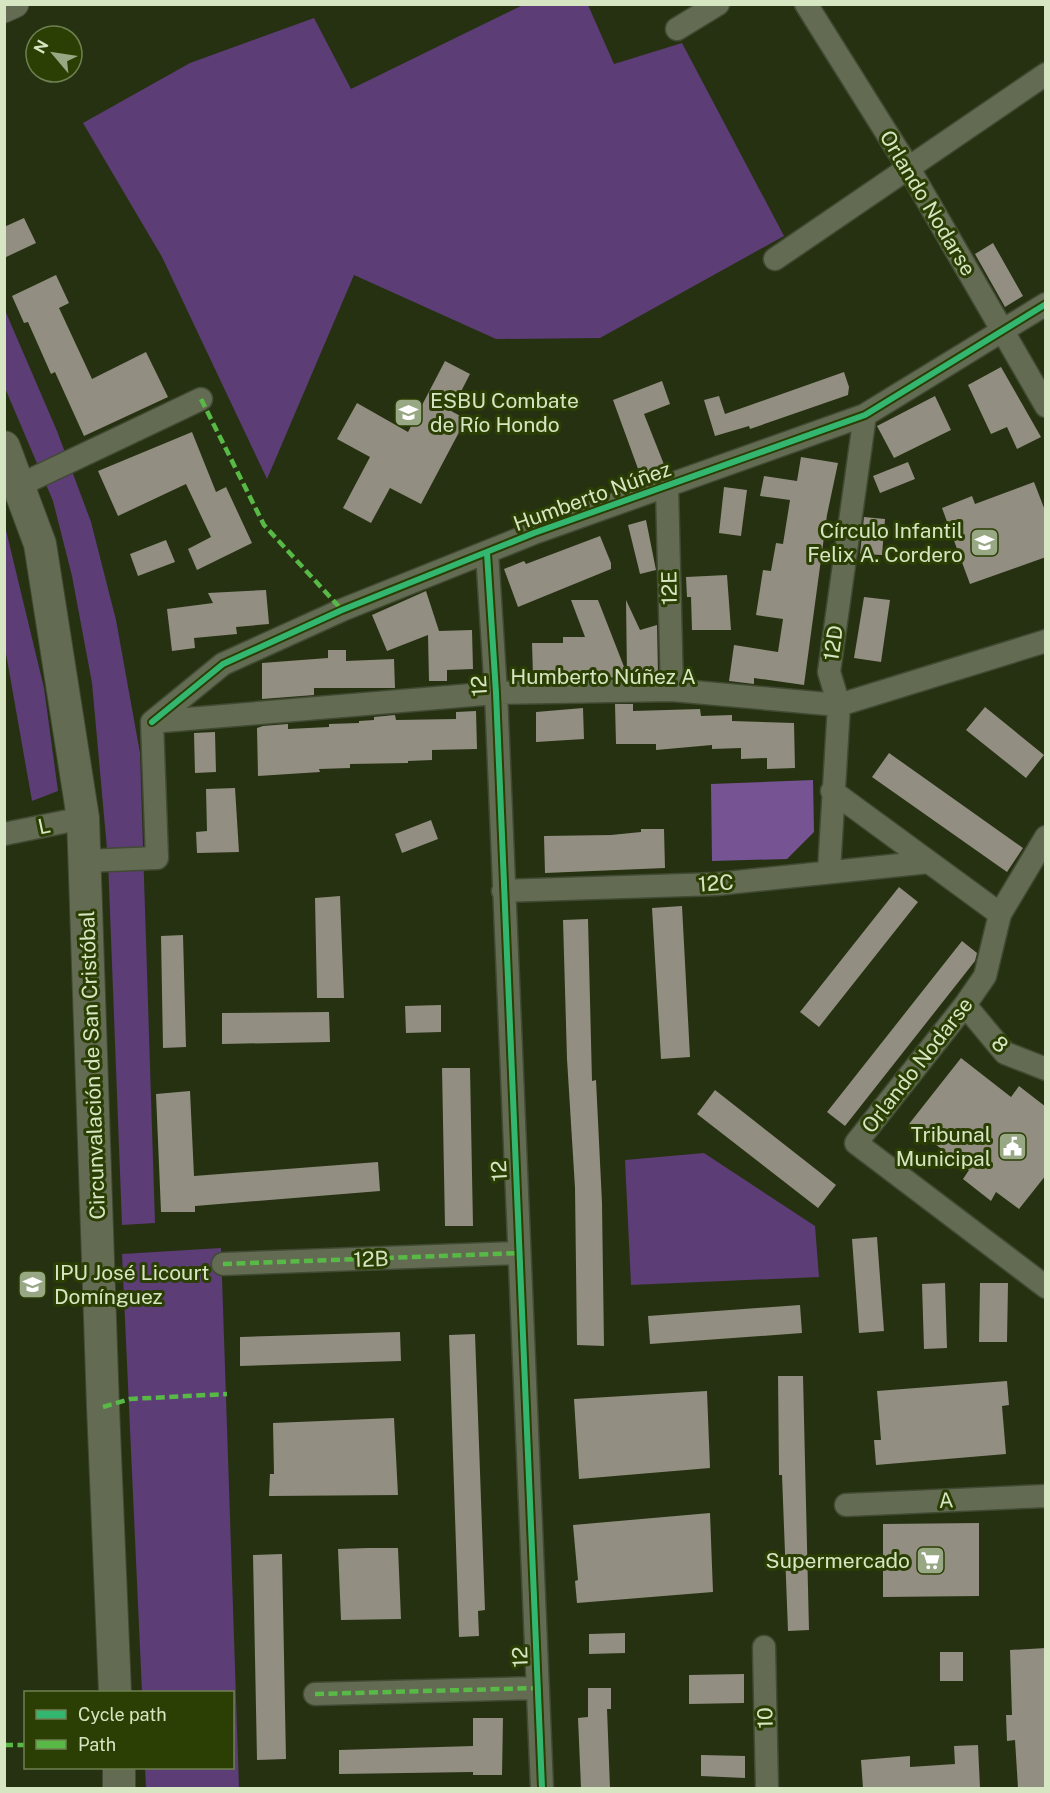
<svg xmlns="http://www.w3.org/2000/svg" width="1050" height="1793" font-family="'Public Sans',sans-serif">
  <rect width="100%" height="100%" fill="#263111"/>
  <path fill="#5c3d75" d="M 523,5 L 588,5 L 614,64 L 682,43 L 784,236 L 600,338 L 496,339 L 354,275 L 267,479 L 162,257 L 83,123 L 190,63 L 314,18 L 351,89 Z
    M 4,308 L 57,431 L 91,522 L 116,620 L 140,753 L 155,1223 L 122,1225 L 108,860 L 92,683 L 72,576 L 53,501 L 5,388 Z
    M 4,522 L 44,688 L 58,791 L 32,801 L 5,648 Z
    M 704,1153 L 815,1226 L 819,1277 L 631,1285 L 625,1160 Z
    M 221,1248 L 239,1788 L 146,1788 L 145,1768 L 232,1768 L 232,1692 L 142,1692 L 122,1254 Z"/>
  <path fill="#765493" d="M 813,780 L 814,832 L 787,859 L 712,861 L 711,784 Z"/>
  <path fill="#928e81" d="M 24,218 L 36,243 L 4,258 L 4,227 Z
    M 993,243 L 1023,296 L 1005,307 L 975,254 Z
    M 56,275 L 69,303 L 59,308 L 92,379 L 146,352 L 168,397 L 84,436 L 55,372 L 51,374 L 28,322 L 24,323 L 12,296 Z
    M 445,361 L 470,374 L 451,411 L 466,419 L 421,504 L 390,488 L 371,523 L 343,508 L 370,457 L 337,439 L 357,403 L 408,432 Z
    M 1001,367 L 1041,437 L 1017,449 L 1007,427 L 991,434 L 968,385 Z
    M 844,372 L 849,387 L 848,395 L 750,429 L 749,426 L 715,436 L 704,400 L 719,396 L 725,414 Z
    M 662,381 L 670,404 L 644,414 L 665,467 L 641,477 L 613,400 Z
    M 935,396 L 951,430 L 894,458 L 877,426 Z
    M 192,432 L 216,492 L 226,487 L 252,543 L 197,570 L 188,549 L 211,537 L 186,484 L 118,516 L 98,471 Z
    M 801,457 L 838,463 L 827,515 L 804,685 L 754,678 L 754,684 L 729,681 L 734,645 L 778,652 L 783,619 L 756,615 L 763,570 L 771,571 L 776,543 L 783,544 L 790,500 L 760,496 L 764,476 L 797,481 Z
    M 908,462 L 915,479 L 880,493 L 873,476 Z
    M 1034,482 L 1046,513 L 1046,557 L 970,584 L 942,508 L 972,496 L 975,504 Z
    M 724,487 L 747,490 L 741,536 L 719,533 Z
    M 864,517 L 885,519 L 882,555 L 860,554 Z
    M 646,520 L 656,570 L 640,574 L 628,525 Z
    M 600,536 L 611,563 L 611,569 L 518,607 L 504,569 L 524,561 L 526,564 Z
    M 166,540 L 175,562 L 138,576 L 130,554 Z
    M 727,575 L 731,630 L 692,630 L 691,597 L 687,597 L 686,577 Z
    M 266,590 L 269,624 L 236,627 L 237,634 L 194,638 L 195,648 L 172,651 L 167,609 L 213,603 L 208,593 Z
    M 426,591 L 439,631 L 472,630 L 473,669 L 447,670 L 447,681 L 429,681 L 428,635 L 387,651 L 372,615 Z
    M 864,597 L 890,600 L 881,662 L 854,658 Z
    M 571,600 L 598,600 L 628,677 L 592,678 L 591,674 L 533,676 L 532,643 L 563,643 L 563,637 L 585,637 Z
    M 626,600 L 640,630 L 657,625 L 658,674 L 627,675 Z
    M 328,650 L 346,650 L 346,661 L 394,659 L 395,688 L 314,688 L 314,695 L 262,699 L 262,663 L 328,658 Z
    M 615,704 L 633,704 L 633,711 L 700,709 L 701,716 L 732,715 L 732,721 L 794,723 L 795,768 L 767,769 L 767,758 L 741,759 L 741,748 L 712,749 L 712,745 L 656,750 L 656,744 L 616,744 Z
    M 985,707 L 1044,755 L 1026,778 L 966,730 Z
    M 583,708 L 584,739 L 536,742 L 536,712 Z
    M 476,711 L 477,749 L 432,750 L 432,760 L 408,761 L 408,763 L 350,764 L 350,768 L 319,769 L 320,772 L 258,776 L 257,728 L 263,726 L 288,724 L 288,729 L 329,727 L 329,724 L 359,723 L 359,721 L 374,720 L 374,717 L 395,715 L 396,720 L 456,719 L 456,712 Z
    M 215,732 L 216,772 L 195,773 L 194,733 Z
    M 889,753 L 1023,848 L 1007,872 L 872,777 Z
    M 235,788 L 239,852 L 197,853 L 196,832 L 207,831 L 206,789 Z
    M 431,820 L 438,839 L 402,853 L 395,834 Z
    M 641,829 L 664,829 L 665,868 L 545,873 L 544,836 L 611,835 L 641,832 Z
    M 899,887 L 918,902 L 819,1027 L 800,1012 Z
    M 340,896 L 344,998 L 317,998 L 315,898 Z
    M 682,906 L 690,1057 L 661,1059 L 652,908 Z
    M 588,919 L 592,1081 L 596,1080 L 602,1203 L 604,1346 L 577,1345 L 575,1188 L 567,1059 L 563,920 Z
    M 183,935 L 186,1047 L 163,1048 L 161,936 Z
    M 962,941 L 977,953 L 975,961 L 845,1126 L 827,1112 Z
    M 441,1005 L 441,1032 L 406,1033 L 405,1006 Z
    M 329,1012 L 330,1042 L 222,1044 L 222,1013 Z
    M 961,1058 L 1011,1097 L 1019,1086 L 1046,1107 L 1046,1175 L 1019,1209 L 996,1192 L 991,1201 L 963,1179 L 969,1170 L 909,1124 Z
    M 442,1068 L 470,1068 L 473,1226 L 445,1226 Z
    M 715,1090 L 836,1185 L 818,1208 L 697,1114 Z
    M 190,1091 L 194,1176 L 378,1162 L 380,1191 L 195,1206 L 195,1212 L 161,1212 L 156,1094 Z
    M 877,1237 L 884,1331 L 859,1333 L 852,1239 Z
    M 945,1283 L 947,1348 L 924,1349 L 922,1284 Z
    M 980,1283 L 1008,1283 L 1007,1342 L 979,1342 Z
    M 800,1305 L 802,1333 L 650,1344 L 648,1316 Z
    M 400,1332 L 401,1361 L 240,1366 L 240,1337 Z
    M 475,1334 L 485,1610 L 478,1611 L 479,1636 L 459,1637 L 449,1335 Z
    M 778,1376 L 803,1376 L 809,1630 L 788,1631 L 782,1475 L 779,1475 Z
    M 1007,1381 L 1009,1405 L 1002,1406 L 1006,1454 L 876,1465 L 874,1440 L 881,1440 L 877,1391 Z
    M 707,1391 L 710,1468 L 579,1479 L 574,1399 Z
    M 394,1418 L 398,1495 L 269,1496 L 270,1474 L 274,1474 L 273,1423 Z
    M 710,1513 L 713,1592 L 577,1603 L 575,1581 L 578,1580 L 573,1525 Z
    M 979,1523 L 979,1596 L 883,1597 L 883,1524 Z
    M 368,1548 L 398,1548 L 401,1619 L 341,1620 L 338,1549 Z
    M 282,1554 L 286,1759 L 257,1760 L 253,1555 Z
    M 625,1633 L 625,1653 L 589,1654 L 589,1634 Z
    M 1046,1648 L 1046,1788 L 1018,1788 L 1015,1740 L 1007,1741 L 1006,1715 L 1012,1715 L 1010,1650 Z
    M 940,1652 L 963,1652 L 963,1681 L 940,1681 Z
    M 744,1674 L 744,1703 L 689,1704 L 689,1675 Z
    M 588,1688 L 611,1688 L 611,1709 L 607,1709 L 610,1788 L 581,1788 L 578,1718 L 588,1717 Z
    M 473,1718 L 503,1718 L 502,1775 L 473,1775 L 473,1772 L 339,1774 L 339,1750 L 473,1746 Z
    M 978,1745 L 980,1788 L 863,1788 L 861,1760 L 910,1756 L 910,1767 L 955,1764 L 954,1746 Z
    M 701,1755 L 745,1756 L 745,1778 L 701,1776 Z"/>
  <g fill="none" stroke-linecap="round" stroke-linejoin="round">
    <defs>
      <path id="minor" d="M 806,4 L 908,167 L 1046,406
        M 677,29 L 718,4
        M 775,259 L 1046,74
        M 20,485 L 201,399
        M 667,487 L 672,690
        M 487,553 L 496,693 L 542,1788
        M 152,722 L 223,664 L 342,610 L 534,533 L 865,415 L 1046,304
        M 152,722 L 496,693 L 672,690 L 839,705 L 1046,641
        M 832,791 L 1000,914
        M 4,834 L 83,818
        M 1046,837 L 1000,914 L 985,976 L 965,1005 L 856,1143 L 1046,1287
        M 86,861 L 157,858 L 152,722
        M 829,871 L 839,705 L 829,672 L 865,415
        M 503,891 L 717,884 L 929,862
        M 965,1005 L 1005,1053 L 1046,1069
        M 223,1264 L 519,1253
        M 846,1505 L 1046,1496
        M 764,1647 L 767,1788
        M 315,1694 L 538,1688"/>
      <path id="tertiary" d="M 4,9 L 15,4"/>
      <path id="secondary" d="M 4,447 L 40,544 L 83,818 L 103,1407 L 115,1692
        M 119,1768 L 119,1788"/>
    </defs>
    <use href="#minor" stroke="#414a32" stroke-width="25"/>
    <use href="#tertiary" stroke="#414a32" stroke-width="29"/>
    <use href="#secondary" stroke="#414a32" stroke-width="34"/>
    <use href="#minor" stroke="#636c53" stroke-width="22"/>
    <use href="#tertiary" stroke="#636c53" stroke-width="27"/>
    <use href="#secondary" stroke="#636c53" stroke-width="32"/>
    <path stroke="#58b947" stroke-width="4.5" stroke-dasharray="9 4.5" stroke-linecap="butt" d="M 201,399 L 264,525 L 342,610
      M 223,1264 L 519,1253
      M 103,1407 L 130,1399 L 227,1394
      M 315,1694 L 538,1688
      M 4,1745 L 26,1745"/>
    <defs>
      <path id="cycleway" d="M 487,553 L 496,693 L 542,1788
        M 152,722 L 223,664 L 342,610 L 534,533 L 865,415 L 1046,304"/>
    </defs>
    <use href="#cycleway" stroke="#2b3e04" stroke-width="10"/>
    <use href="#cycleway" stroke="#33b770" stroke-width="6"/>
  </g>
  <defs>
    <symbol id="school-square" viewBox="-11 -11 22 22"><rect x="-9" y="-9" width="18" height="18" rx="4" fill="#98a784" stroke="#2b3e04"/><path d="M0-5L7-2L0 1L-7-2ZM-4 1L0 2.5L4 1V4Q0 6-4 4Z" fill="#fff"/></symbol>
    <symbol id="civic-square" viewBox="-11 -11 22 22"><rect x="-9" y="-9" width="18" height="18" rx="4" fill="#98a784" stroke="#2b3e04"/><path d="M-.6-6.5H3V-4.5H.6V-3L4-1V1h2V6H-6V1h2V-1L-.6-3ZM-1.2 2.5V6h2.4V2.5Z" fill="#fff"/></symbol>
    <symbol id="supermarket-square" viewBox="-11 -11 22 22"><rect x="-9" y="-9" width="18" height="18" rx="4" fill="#98a784" stroke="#2b3e04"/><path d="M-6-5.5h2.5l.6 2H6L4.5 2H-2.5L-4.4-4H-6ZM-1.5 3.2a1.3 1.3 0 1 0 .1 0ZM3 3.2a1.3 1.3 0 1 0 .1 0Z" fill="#fff"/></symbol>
  </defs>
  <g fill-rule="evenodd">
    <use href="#school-square" x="392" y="396" width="33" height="33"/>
    <use href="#school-square" x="968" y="526" width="33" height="33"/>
    <use href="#civic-square" x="996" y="1130" width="33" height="33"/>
    <use href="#school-square" x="16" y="1268" width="33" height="33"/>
    <use href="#supermarket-square" x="914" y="1544" width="33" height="33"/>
  </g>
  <g text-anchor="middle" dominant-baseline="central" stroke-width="6" stroke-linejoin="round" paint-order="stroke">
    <g font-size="21" fill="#d6e6c2" stroke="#2b3e04">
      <text transform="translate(928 203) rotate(59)">Orlando Nodarse</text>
      <text transform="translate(592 496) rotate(-20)">Humberto Núñez</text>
      <text transform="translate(669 588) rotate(-91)">12E</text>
      <text transform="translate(833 643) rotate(-82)">12D</text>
      <text x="603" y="676">Humberto Núñez A</text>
      <text transform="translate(479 686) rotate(-93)">12</text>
      <text transform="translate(44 826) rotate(-12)">L</text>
      <text transform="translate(716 883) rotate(-4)">12C</text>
      <text transform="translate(1000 1044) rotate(44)">8</text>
      <text transform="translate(92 1065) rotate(-92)">Circunvalación de San Cristóbal</text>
      <text transform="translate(917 1065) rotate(-52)">Orlando Nodarse</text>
      <text transform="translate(499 1171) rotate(-93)">12</text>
      <text transform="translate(371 1259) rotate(-2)">12B</text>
      <text transform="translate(946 1500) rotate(-3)">A</text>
      <text transform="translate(520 1657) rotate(-92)">12</text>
      <text transform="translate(765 1718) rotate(-91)">10</text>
    </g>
    <g font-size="21" fill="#d6e6c2" stroke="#2b3e04" text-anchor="end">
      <text x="430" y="400" text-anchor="start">ESBU Combate<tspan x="430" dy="24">de Río Hondo</tspan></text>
      <text x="963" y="530">Círculo Infantil<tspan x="963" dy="24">Felix A. Cordero</tspan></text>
      <text x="991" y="1134">Tribunal<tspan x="991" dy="24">Municipal</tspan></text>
      <text x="54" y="1272" text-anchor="start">IPU José Licourt<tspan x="54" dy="24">Domínguez</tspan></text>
      <text x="910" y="1560">Supermercado</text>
    </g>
  </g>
  <rect width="1050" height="1793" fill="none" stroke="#d6e6c2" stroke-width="12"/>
  <rect x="24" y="1691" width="210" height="78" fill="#2b3e04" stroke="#6f8150" stroke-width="1.5"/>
  <rect x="36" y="1710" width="30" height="9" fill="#33b770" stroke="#6f8150" stroke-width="1.5"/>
  <text x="78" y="1721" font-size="18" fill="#d6e6c2">Cycle path</text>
  <rect x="36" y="1740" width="30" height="9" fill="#58b947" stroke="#6f8150" stroke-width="1.5"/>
  <text x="78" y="1751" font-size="18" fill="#d6e6c2">Path</text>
  <g transform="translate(54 54) rotate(299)"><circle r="28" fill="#2b3e04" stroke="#6f8150" stroke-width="1.5"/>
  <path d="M0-4.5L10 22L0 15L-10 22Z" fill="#98a784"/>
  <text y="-9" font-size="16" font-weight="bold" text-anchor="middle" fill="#d6e6c2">N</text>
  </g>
</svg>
